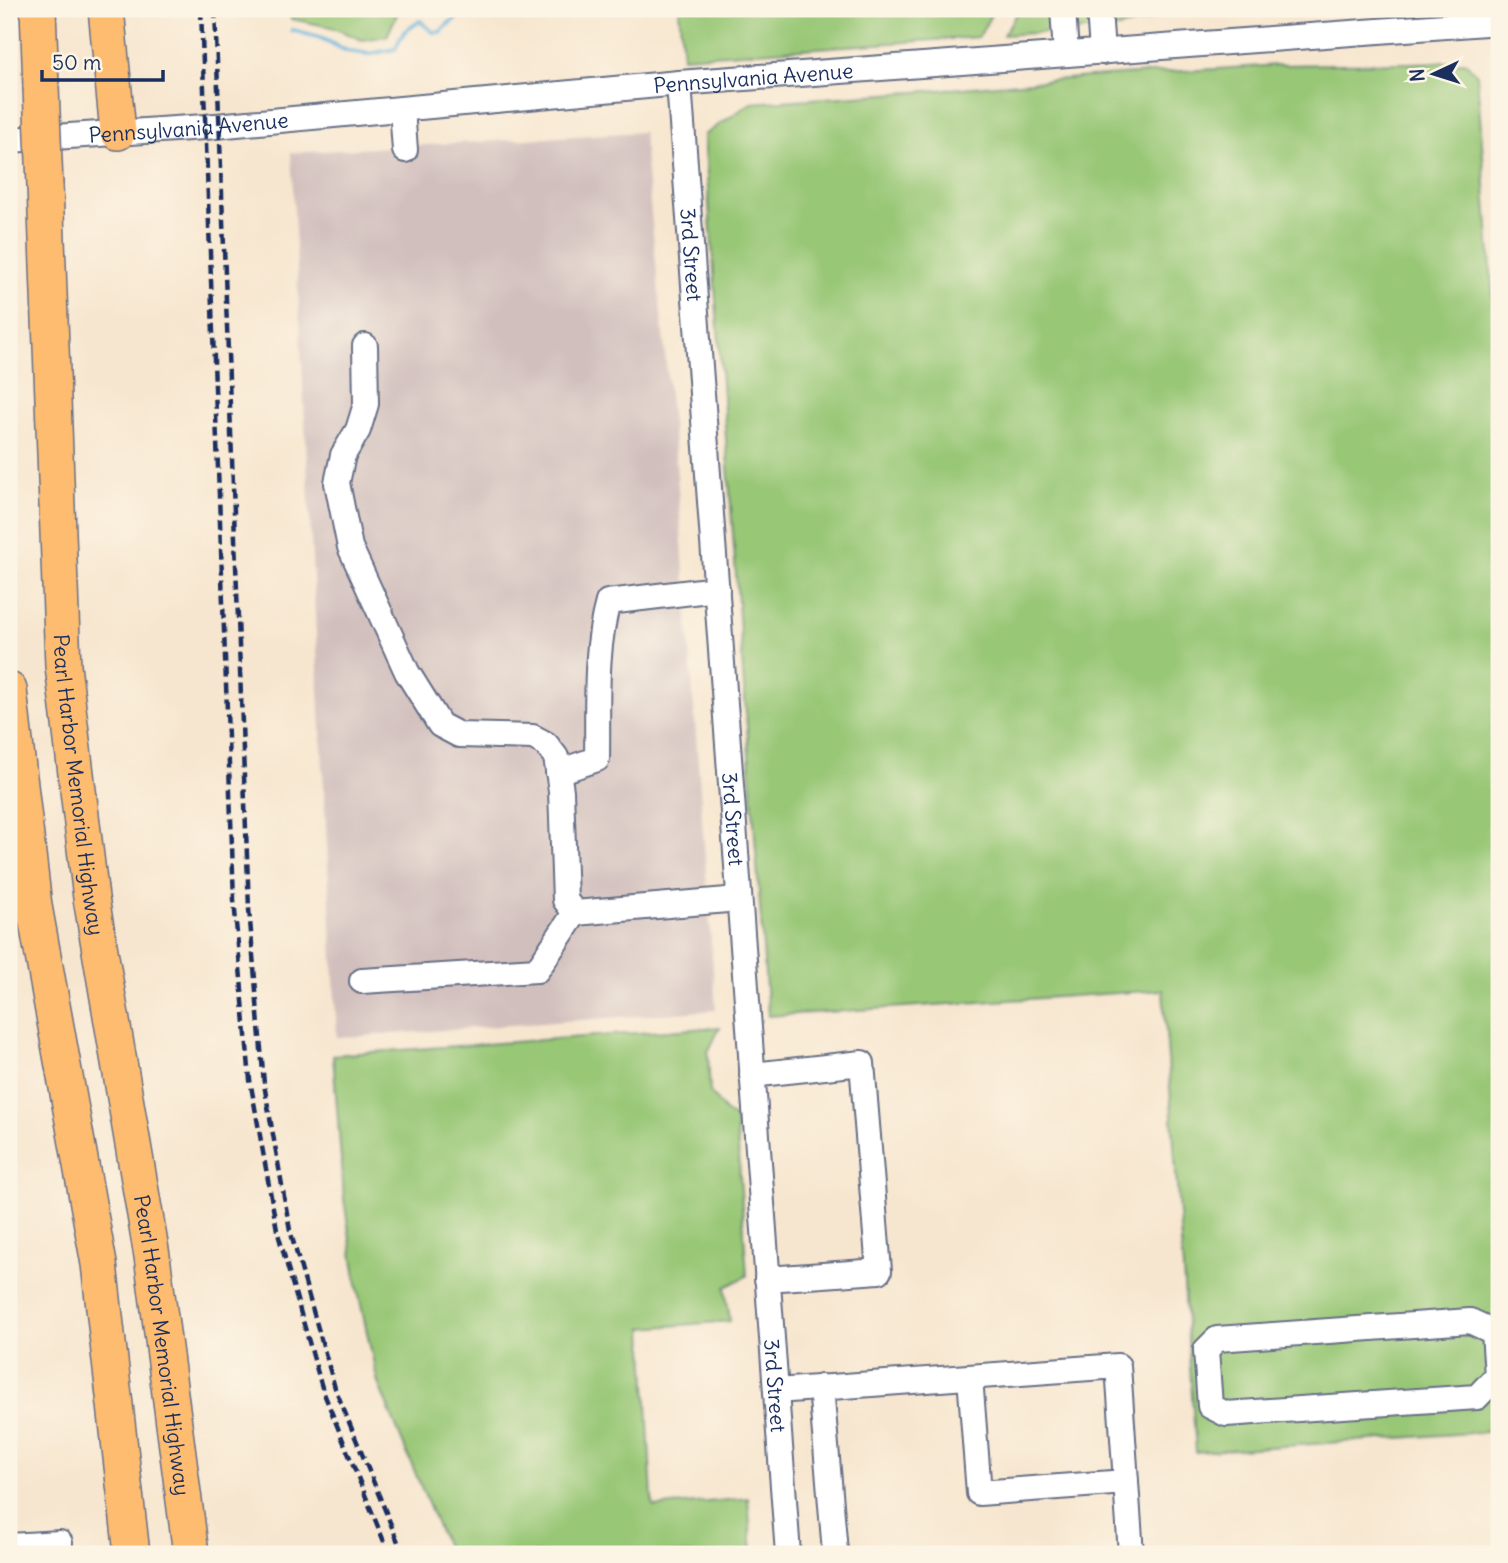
<svg xmlns="http://www.w3.org/2000/svg" width="1508" height="1563" font-family="Delius,sans-serif">
  <rect width="100%" height="100%" fill="#fcf5e5"/>
  <filter id="ink" filterUnits="userSpaceOnUse"><feTurbulence type="fractalNoise" baseFrequency=".0143" numOctaves="2"/><feDisplacementMap in="SourceGraphic" scale="14" xChannelSelector="R" yChannelSelector="G"/><feConvolveMatrix kernelMatrix="1 2 1 2 8 2 1 2 1" color-interpolation-filters="sRGB"/></filter>
  <filter id="wash" filterUnits="userSpaceOnUse"><feTurbulence type="fractalNoise" baseFrequency=".00686" numOctaves="4" result="noise"/><feDisplacementMap in="SourceGraphic" scale="28" xChannelSelector="R" yChannelSelector="G"/><feGaussianBlur stdDeviation="1.57" result="paint"/><feColorMatrix in="noise" values="0 0 0 0 0 0 0 0 0 0 0 0 0 0 0 0 0 1.4 0 .05"/><feComposite in="paint" operator="in"/></filter>
  <g filter="url(#wash)">
    <rect width="100%" height="100%" fill="#f7e6cf"/>
    <path fill="#d1bfbd" d="M 643,132 L 677,475 L 716,1010 L 337,1038 L 291,153 Z"/>
    <path fill="#98c776" stroke="#5a7b6a" stroke-width="2" d="M 290,9 L 432,9 L 399,10 L 387,36 L 362,40 L 331,27 L 291,19 Z
      M 679,9 L 994,9 L 979,37 L 683,57 Z
      M 1022,9 L 1224,9 L 1181,11 L 1119,28 L 1003,35 L 1019,10 Z
      M 1465,62 L 1477,74 L 1499,381 L 1499,1431 L 1196,1452 L 1163,990 L 768,1016 L 704,135 L 751,103 L 915,92 L 1089,77 L 1279,65 Z
      M 720,1027 L 708,1052 L 710,1092 L 725,1111 L 736,1119 L 747,1276 L 725,1287 L 730,1321 L 643,1328 L 652,1498 L 654,1507 L 748,1498 L 752,1554 L 449,1554 L 378,1383 L 358,1291 L 344,1199 L 333,1055 Z"/>
    <g fill="none" stroke-linecap="round" stroke-linejoin="round">
      <path stroke="#62b0dc" stroke-width="4.5" d="M 292,30 L 319,37 L 347,51 L 370,54 L 395,49 L 404,32 L 420,21 L 433,32 L 441,32 C 447,22 459,18 466,9"/>
    </g>
  </g>
  <g filter="url(#ink)">
    <g fill="none" stroke-linecap="round" stroke-linejoin="round">
      <defs>
        <g id="minor">
          <path d="M 1063,9 L 1066,54"/>
          <path d="M 1099,9 L 1102,52"/>
          <path id="s1" d="M 679,83 L 788,1554"/>
          <path d="M 402,109 L 405,150"/>
          <path id="s2" d="M 9,140 L 205,127 L 679,83 L 1499,22"/>
          <path d="M 365,346 L 366,404 L 358,430 L 343,455 L 337,483 L 350,547 L 407,672 L 440,725 L 459,735 L 533,737 L 546,744 L 556,757 L 561,791 L 565,900 L 575,913 L 739,899"/>
          <path d="M 558,772 L 597,759 C 598,707 594,652 608,602 L 717,589"/>
          <path d="M 362,981 L 537,970 L 575,913"/>
          <path d="M 752,1075 L 862,1063 L 879,1271 L 767,1279"/>
          <path d="M 1494,1332 L 1497,1376 L 1477,1397 L 1226,1414 L 1210,1406 L 1206,1350 L 1217,1339 L 1470,1321 L 1494,1332 L 1499,1331"/>
          <path d="M 970,1377 L 979,1493 L 1126,1482"/>
          <path d="M 821,1387 L 835,1552 L 837,1554"/>
          <path d="M 776,1391 L 1118,1366 L 1131,1554"/>
          <path d="M 9,1546 L 60,1543"/>
        </g>
        <g id="highway">
          <path d="M 38,9 L 41,87"/>
          <path d="M 106,9 L 118,132"/>
          <path id="s3" d="M 45,186 L 63,666 L 91,898 L 152,1256 L 191,1554"/>
          <path d="M 9,690 L 34,906 L 99,1264 L 132,1554"/>
        </g>
      </defs>
      <use href="#minor" stroke="#686f86" stroke-width="28"/>
      <use href="#highway" stroke="#686f86" stroke-width="38"/>
      <use href="#minor" stroke="#fff" stroke-width="24"/>
      <use href="#highway" stroke="#fdbc70" stroke-width="35"/>
      <path stroke="#1b2f5e" stroke-width="4.5" stroke-dasharray="10 5" stroke-linecap="butt" d="M 201,9 L 234,900 L 250,1080 L 277,1230 L 323,1391 L 389,1554
        M 215,9 L 249,909 L 264,1084 L 290,1230 L 335,1388 L 403,1554"/>
      <defs>
        <path id="highway-bridge" d="M 41,87 L 45,186"/>
      </defs>
      <use href="#highway-bridge" stroke="#686f86" stroke-width="38" stroke-linecap="butt"/>
      <use href="#highway-bridge" stroke="#fdbc70" stroke-width="35"/>
    </g>
  </g>
  <g text-anchor="middle" dominant-baseline="central" stroke-width="6" stroke-linejoin="round" paint-order="stroke">
    <g font-size="21" fill="#1b2f5e" stroke="#fcf5e5">
      <text stroke="none"><textPath href="#s2" startOffset="747">Pennsylvania Avenue</textPath></text>
      <text stroke="none"><textPath href="#s2" startOffset="180">Pennsylvania Avenue</textPath></text>
      <text stroke="none"><textPath href="#s1" startOffset="172">3rd Street</textPath></text>
      <text stroke="none"><textPath href="#s3" startOffset="600">Pearl Harbor Memorial Highway</textPath></text>
      <text stroke="none"><textPath href="#s1" startOffset="738">3rd Street</textPath></text>
      <text stroke="none"><textPath href="#s3" startOffset="1167">Pearl Harbor Memorial Highway</textPath></text>
      <text stroke="none"><textPath href="#s1" startOffset="1306">3rd Street</textPath></text>
    </g>
  </g>
  <rect width="1508" height="1563" fill="none" stroke="#fcf5e5" stroke-width="35"/>
  <g transform="translate(1434 74) rotate(266)" stroke="#fcf5e5" stroke-width="5" paint-order="stroke">
  <path d="M0-5L12 26L0 18L-12 26Z" fill="#1b2f5e"/>
  <text y="-10" font-size="19" font-weight="bold" text-anchor="middle" fill="#1b2f5e">N</text>
  </g>
  <path d="M42 70v10h121v-10" fill="none" stroke="#1b2f5e" stroke-width="3.5"/>
  <text x="52" y="70" font-size="21" fill="#1b2f5e" stroke="#fcf5e5" stroke-width="5" paint-order="stroke">50 m</text>
</svg>
